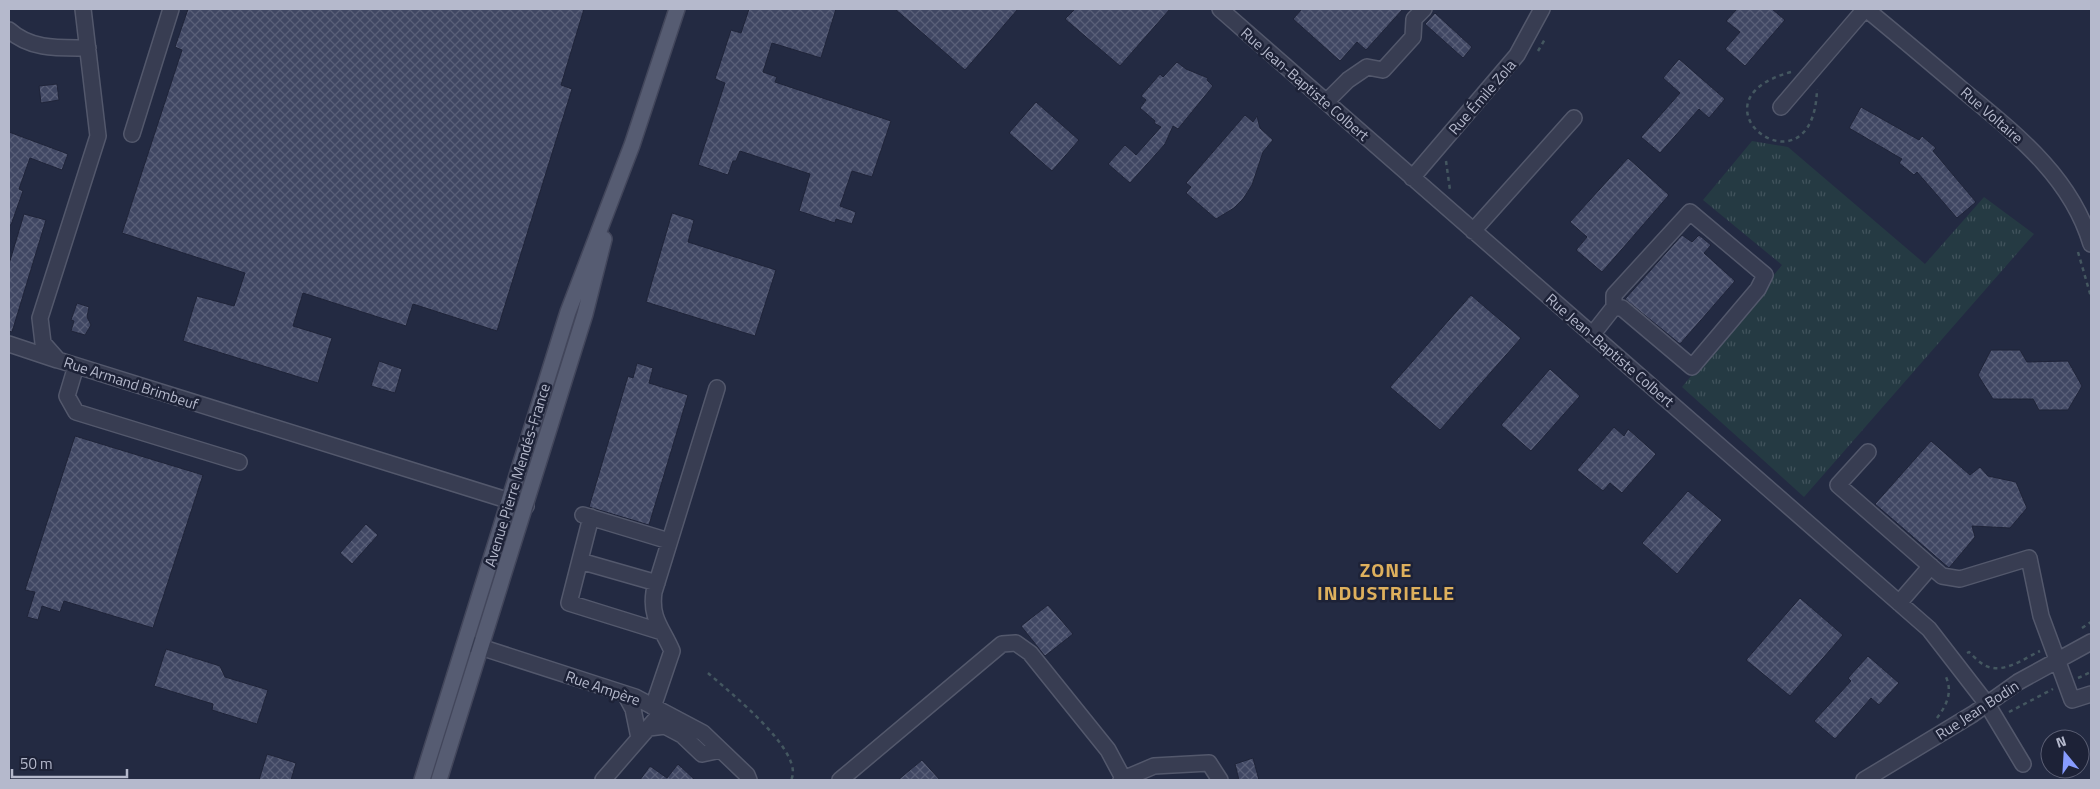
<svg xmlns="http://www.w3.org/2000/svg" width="2100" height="789" font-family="'Titillium Web',sans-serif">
  <defs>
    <pattern id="grass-tufts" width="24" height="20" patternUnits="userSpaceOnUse" patternTransform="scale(1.25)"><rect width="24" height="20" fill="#253a43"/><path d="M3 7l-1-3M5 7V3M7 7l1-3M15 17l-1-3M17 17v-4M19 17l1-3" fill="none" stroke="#42545d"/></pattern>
    <pattern id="building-cross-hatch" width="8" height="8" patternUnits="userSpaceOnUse" patternTransform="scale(1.25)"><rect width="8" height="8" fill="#404763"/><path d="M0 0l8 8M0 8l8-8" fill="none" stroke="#595f78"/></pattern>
  </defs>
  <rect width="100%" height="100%" fill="#232a42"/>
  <path fill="url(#grass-tufts)" d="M 1752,141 L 1788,147 L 1925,264 L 1984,197 L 2034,234 L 1804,497 L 1682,387 L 1782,265 L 1703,200 Z"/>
  <path fill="url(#building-cross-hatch)" stroke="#1f2439" d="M 188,9 L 584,9 L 561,85 L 572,89 L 497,331 L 413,304 L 406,326 L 303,293 L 293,326 L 332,338 L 318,383 L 183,341 L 197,296 L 234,306 L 245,273 L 122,233 L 182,50 L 175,47 Z
    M 749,9 L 836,9 L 821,58 L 772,43 L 763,72 L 777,77 L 775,82 L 891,121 L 872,177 L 852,171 L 840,206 L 856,212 L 852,224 L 836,219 L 835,223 L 799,211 L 810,174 L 740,151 L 736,161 L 733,161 L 728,175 L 698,165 L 725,83 L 715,79 L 731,30 L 741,33 Z
    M 895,9 L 1018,9 L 965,70 Z
    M 1075,9 L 1170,9 L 1120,66 L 1065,19 Z
    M 1302,9 L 1403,9 L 1366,50 L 1357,42 L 1340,61 L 1293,19 Z
    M 1737,9 L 1772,9 L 1785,20 L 1745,66 L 1725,49 L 1740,32 L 1726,21 Z
    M 1435,13 L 1472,47 L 1463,58 L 1425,24 Z
    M 1679,59 L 1725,99 L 1709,118 L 1699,109 L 1660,153 L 1641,137 L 1680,93 L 1663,78 Z
    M 1177,62 L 1186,69 L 1208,78 L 1207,80 L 1213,86 L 1178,129 L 1173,126 L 1165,144 L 1130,183 L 1108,164 L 1125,145 L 1136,155 L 1161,127 L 1154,123 L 1155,121 L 1140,108 L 1146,100 L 1141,96 L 1160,74 L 1163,77 Z
    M 57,84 L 59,100 L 41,103 L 39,86 Z
    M 1036,102 L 1079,140 L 1052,171 L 1009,133 Z
    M 1861,107 L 1919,140 L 1922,136 L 1936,148 L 1933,151 L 1976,202 L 1957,218 L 1917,172 L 1914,175 L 1899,163 L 1902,159 L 1849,128 Z
    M 1245,115 L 1253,122 L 1257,116 L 1260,128 L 1273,140 L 1263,152 L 1252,185 L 1243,199 L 1234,208 L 1216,219 L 1186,193 L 1191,187 L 1186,183 Z
    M 9,132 L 68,154 L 62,170 L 30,158 L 19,189 L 23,191 L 11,225 L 9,225 Z
    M 1628,158 L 1669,195 L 1602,272 L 1576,250 L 1587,237 L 1570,222 Z
    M 672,213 L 694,220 L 688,242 L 776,270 L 755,336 L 646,302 Z
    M 24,214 L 46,220 L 12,332 L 9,331 L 9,264 Z
    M 1682,235 L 1692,242 L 1699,235 L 1711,245 L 1704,253 L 1735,281 L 1680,344 L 1625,299 Z
    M 1471,295 L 1521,338 L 1440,430 L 1390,387 Z
    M 77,303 L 89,307 L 87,317 L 91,325 L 85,335 L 71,331 L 74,321 L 71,320 Z
    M 1991,350 L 2020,350 L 2027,362 L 2068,361 L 2082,386 L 2068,410 L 2039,410 L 2033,399 L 1993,399 L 1978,375 Z
    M 379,361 L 402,369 L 395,393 L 371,386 Z
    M 637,363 L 653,368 L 649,383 L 688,395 L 649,525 L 589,507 L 628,376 L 633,378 Z
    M 1550,369 L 1580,396 L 1531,451 L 1501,425 Z
    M 1614,427 L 1624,436 L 1628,429 L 1656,454 L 1622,493 L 1610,483 L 1603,491 L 1577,470 Z
    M 75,436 L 203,475 L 153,628 L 64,601 L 60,612 L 42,606 L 38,620 L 27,617 L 35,592 L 25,590 Z
    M 1931,441 L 1970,475 L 1980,467 L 1988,476 L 2016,482 L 2027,508 L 2010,528 L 1972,526 L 1975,537 L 1949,568 L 1875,504 Z
    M 1688,491 L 1722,520 L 1677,574 L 1642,543 Z
    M 366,524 L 378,535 L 352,564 L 340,553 Z
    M 1800,598 L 1843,635 L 1790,696 L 1746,660 Z
    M 1048,605 L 1073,634 L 1045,656 L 1021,626 Z
    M 166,649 L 220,666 L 225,677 L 268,690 L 257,724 L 212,710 L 213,704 L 154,686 Z
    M 1868,656 L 1899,683 L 1879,705 L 1871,698 L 1835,739 L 1814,721 L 1851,681 L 1848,678 Z
    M 267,754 L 296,763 L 291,780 L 259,780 Z
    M 1253,758 L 1259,780 L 1239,780 L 1235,764 Z
    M 922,760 L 940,780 L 898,780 Z
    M 678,764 L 695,780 L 640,780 L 650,766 L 667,778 Z"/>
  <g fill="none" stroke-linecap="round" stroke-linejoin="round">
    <defs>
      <path id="minor" d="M 83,9 L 98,136 L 40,318 L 43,343 L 58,360 L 526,506
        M 1220,9 L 1929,629 L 1987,704 L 2023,764
        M 1866,9 C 1899,36 1932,64 1965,92 C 2017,135 2071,177 2091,244
        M 9,30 C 31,50 59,48 88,48
        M 1326,102 L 1348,80 L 1367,67 L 1383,70 L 1413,37 L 1414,19 L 1424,9
        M 1781,107 L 1865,9
        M 132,134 L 171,9
        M 1412,178 L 1517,55 L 1542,9
        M 1473,231 L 1574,118
        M 1592,335 L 1614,307 L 1614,295 L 1690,212 L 1765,275 L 1758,289 L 1692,367 L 1622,308 L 1614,307
        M 9,344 L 57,360
        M 76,366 L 67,396 L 76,412 L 239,462
        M 1868,452 L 1838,485 L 1942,576 L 1960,579 L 2029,558 L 2041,616 L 2072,700 L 2091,694
        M 583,515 L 669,541
        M 591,517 L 569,603 L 662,632
        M 580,561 L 657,583
        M 1899,603 L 1931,566
        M 468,643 L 635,697 L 703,733 L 747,775 L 749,780
        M 625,694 L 633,709 L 639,738
        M 653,707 L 672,651 C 663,629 650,619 654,592 L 717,388
        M 649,728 L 665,726 L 682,735 L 702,754 L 721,750
        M 603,780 L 662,712
        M 840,780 L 1002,644 L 1016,643 L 1030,653 L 1108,750 L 1123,778
        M 1121,780 L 1154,766 L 1209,763 L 1220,780
        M 1864,780 L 1973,714 L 2018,682 L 2091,642"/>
      <path id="major" d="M 422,780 L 568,312 L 632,145 L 677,9
        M 439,780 L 585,314 L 604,239"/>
    </defs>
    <use href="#minor" stroke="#53586c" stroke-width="18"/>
    <use href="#major" stroke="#42465b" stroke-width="18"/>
    <path stroke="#445760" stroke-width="2.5" stroke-dasharray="4 4" stroke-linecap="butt" d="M 1538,51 L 1545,39
      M 1791,72 C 1680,102 1814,202 1817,89
      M 1446,161 L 1450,190
      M 2078,252 L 2091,297
      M 2082,628 L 2091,622
      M 1967,653 L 1969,652 C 1973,656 1979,662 1984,665 C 2003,675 2023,659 2040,651
      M 708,673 C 728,691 806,752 791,780
      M 2078,678 L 2091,672
      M 2009,712 L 2053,689
      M 1937,718 C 1946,706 1953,693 1946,677"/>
    <use href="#minor" stroke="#383d52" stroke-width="15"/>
    <use href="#major" stroke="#565c72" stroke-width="15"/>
  </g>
  <g text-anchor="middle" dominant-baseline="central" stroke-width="5" stroke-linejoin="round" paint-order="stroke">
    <g font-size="15" fill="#b5b9cc" stroke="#1d2237">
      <text transform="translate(1305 84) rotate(41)">Rue Jean-Baptiste Colbert</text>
      <text transform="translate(1482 97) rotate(-49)">Rue Émile Zola</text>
      <text transform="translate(1992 115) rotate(41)">Rue Voltaire</text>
      <text transform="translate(1610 350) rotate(41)">Rue Jean-Baptiste Colbert</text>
      <text transform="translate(131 383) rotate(18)">Rue Armand Brimbeuf</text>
      <text transform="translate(517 475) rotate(-73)">Avenue Pierre Mendés-France</text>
      <text transform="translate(603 688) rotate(19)">Rue Ampère</text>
      <text transform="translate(1977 710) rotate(-33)">Rue Jean Bodin</text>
    </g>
    <g font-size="20" font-weight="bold" letter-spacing="1" fill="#deb05d" stroke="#1d2237">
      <text x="1386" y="569">ZONE<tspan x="1386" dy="23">INDUSTRIELLE</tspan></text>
    </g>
  </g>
  <rect width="2100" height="789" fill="none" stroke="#b5b9cc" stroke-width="20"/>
  <g transform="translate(2065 754) rotate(342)"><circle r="24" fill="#1d2237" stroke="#5a5e73"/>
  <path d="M0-4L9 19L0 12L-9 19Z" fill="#879cff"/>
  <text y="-8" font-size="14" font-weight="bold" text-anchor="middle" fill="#b5b9cc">N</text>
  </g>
  <path d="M12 769v8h115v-8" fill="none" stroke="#b5b9cc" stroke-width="2.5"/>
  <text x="20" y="769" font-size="15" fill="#b5b9cc" stroke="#1d2237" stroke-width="4" paint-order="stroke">50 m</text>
</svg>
